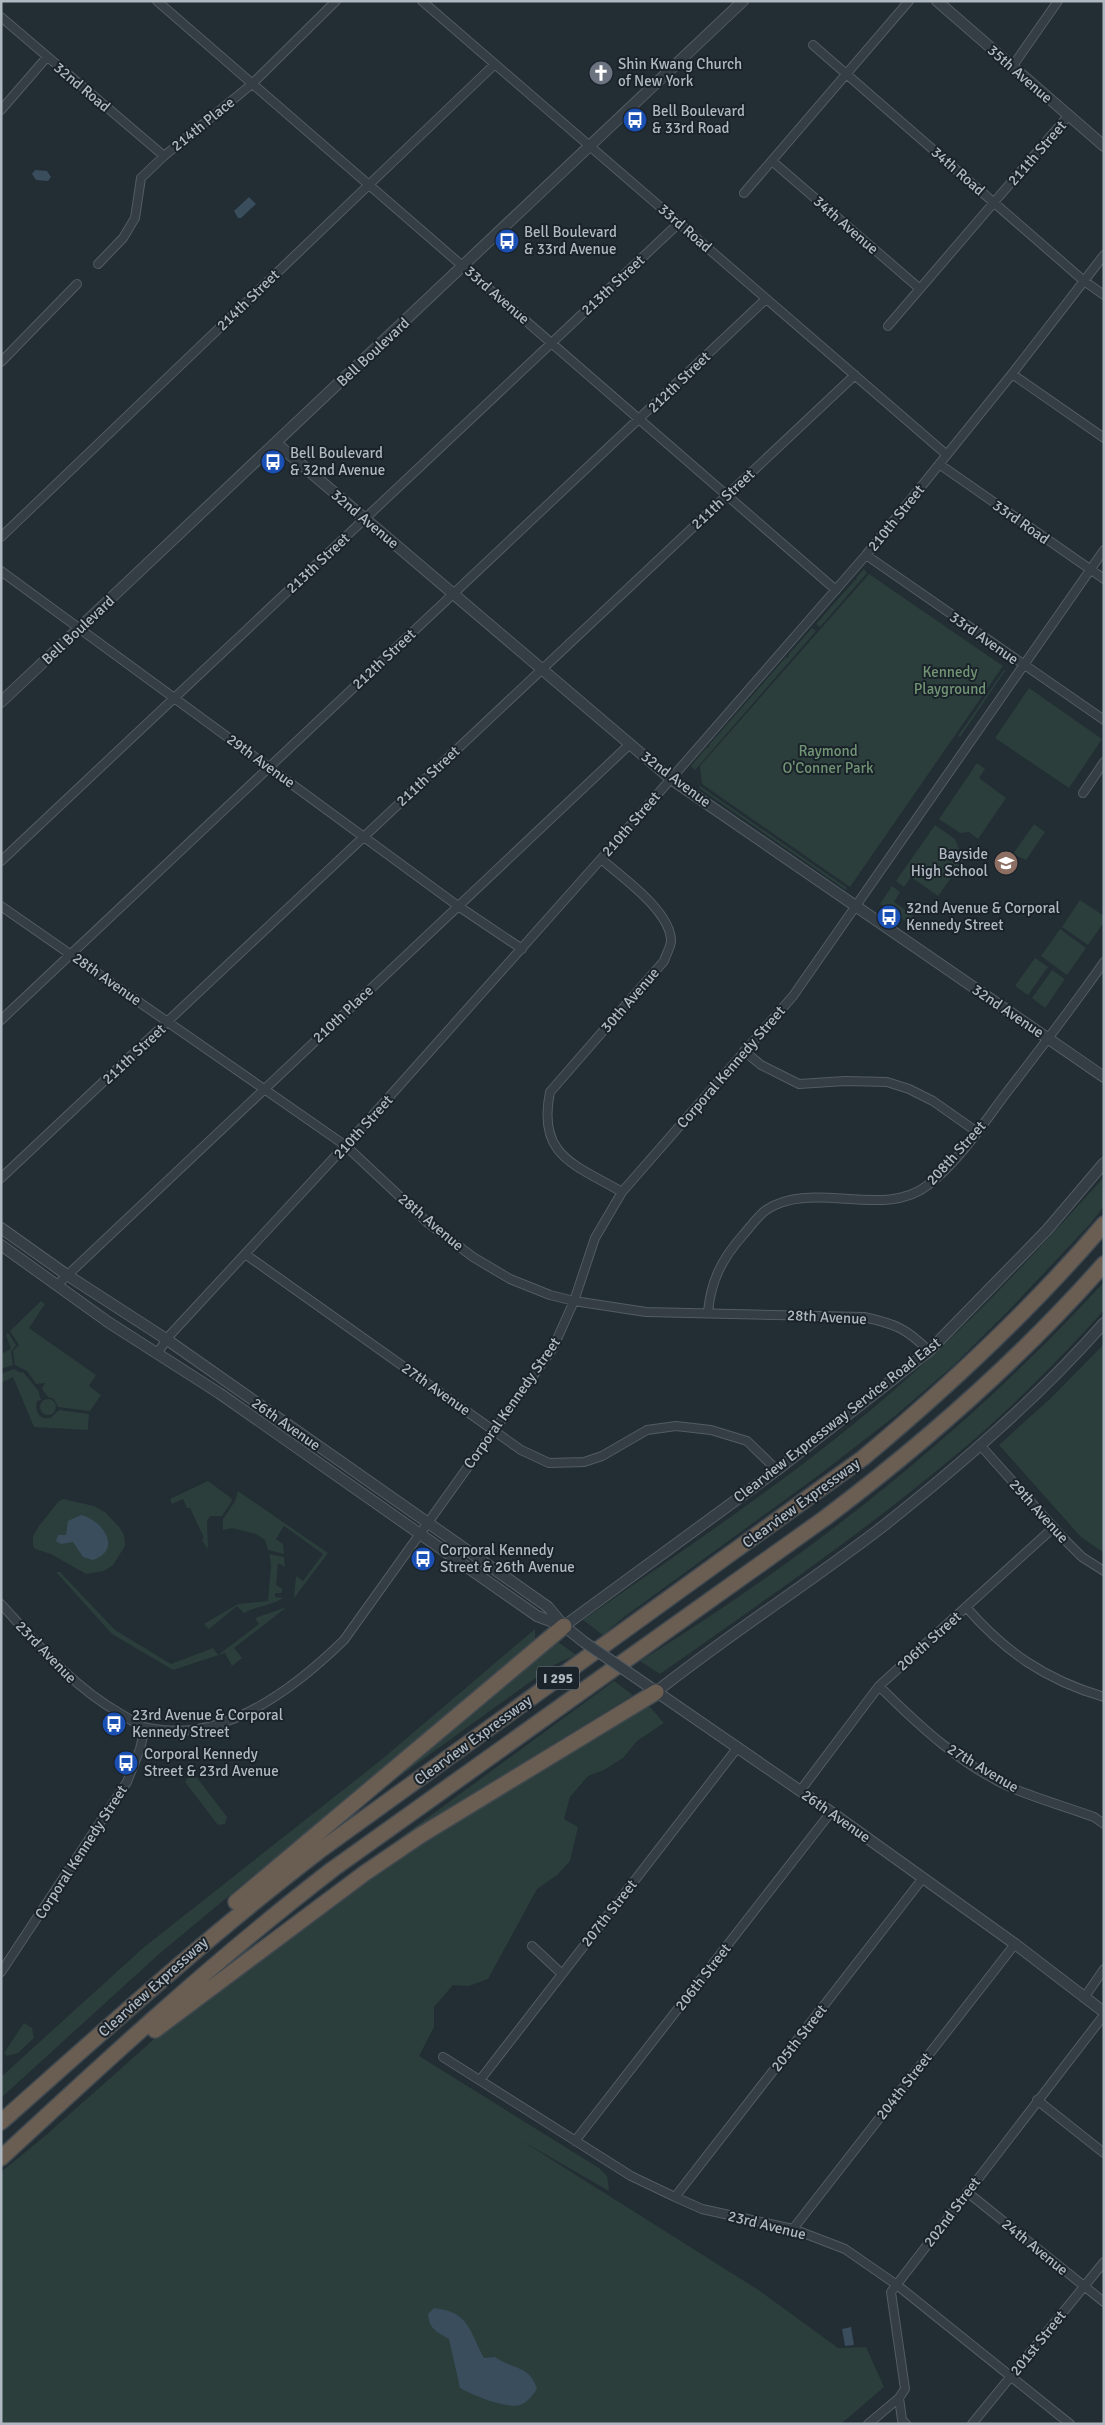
<svg xmlns="http://www.w3.org/2000/svg" width="1105" height="2425" font-family="Signika,sans-serif">
  <rect width="100%" height="100%" fill="#222d34"/>
  <path fill="#2b3e3b" d="M 864,569 L 867,573 L 820,627 L 816,624 L 855,580 L 857,580 L 856,578 Z
    M 869,574 L 1003,666 L 850,887 L 702,784 L 700,766 Z
    M 812,628 L 816,631 L 695,770 L 691,766 L 707,747 L 709,748 L 709,745 L 786,657 L 788,658 L 789,654 Z
    M 1004,670 L 1005,671 L 960,737 L 958,736 Z
    M 1029,688 L 1102,739 L 1069,788 L 995,738 Z
    M 977,763 L 985,769 L 979,778 L 1006,798 L 978,839 L 969,832 L 960,833 L 939,819 Z
    M 700,786 L 847,888 L 846,890 L 699,788 Z
    M 1034,824 L 1045,832 L 1026,860 L 1013,854 Z
    M 935,825 L 955,839 L 959,849 L 967,856 L 938,896 L 911,877 L 904,887 L 896,881 Z
    M 892,886 L 900,892 L 894,902 L 913,915 L 908,923 L 880,904 Z
    M 1080,900 L 1104,916 L 1104,922 L 1088,945 L 1062,927 Z
    M 1060,929 L 1086,948 L 1067,975 L 1041,956 Z
    M 1035,958 L 1048,967 L 1028,995 L 1015,986 Z
    M 1052,970 L 1065,979 L 1045,1008 L 1032,998 Z
    M 1104,1177 L 1104,1206 L 1091,1223 L 1013,1306 L 953,1366 L 895,1416 L 819,1475 L 624,1617 L 603,1635 L 583,1620 C 691,1544 803,1471 902,1383 C 975,1319 1039,1249 1104,1177 Z
    M 1104,1282 L 1104,1310 C 1058,1361 1005,1415 952,1458 C 859,1536 759,1604 660,1674 L 640,1661 C 810,1556 968,1430 1104,1282 Z
    M 41,1301 L 45,1304 L 29,1328 L 96,1375 L 89,1386 L 101,1395 L 90,1411 L 58,1407 L 54,1399 L 48,1397 L 42,1389 L 45,1383 L 36,1384 L 27,1371 L 15,1365 L 13,1351 L 19,1345 L 10,1331 Z
    M 8,1333 L 16,1345 L 11,1352 L 13,1365 L 1,1369 L 1,1354 L 11,1349 L 6,1335 Z
    M 1104,1344 L 1104,1553 L 1081,1537 L 999,1445 L 1052,1397 Z
    M 14,1369 L 21,1373 L 23,1372 L 38,1390 L 41,1400 L 37,1401 C 34,1412 40,1420 51,1418 L 59,1410 L 89,1414 L 88,1430 L 34,1427 L 13,1377 L 1,1383 L 1,1374 Z
    M40 1407a8 8 0 1 1 16 0a8 8 0 1 1-16 0Z
    M 208,1481 L 231,1498 L 232,1501 L 222,1516 L 210,1516 L 207,1521 L 208,1549 L 202,1540 L 204,1538 L 190,1508 L 187,1508 L 183,1499 L 172,1504 L 170,1499 Z
    M 238,1491 L 328,1553 L 294,1598 L 296,1576 L 303,1581 L 323,1554 L 284,1526 L 276,1539 L 283,1544 L 284,1554 L 268,1550 L 265,1540 L 256,1534 L 232,1528 L 223,1530 L 223,1519 L 235,1501 Z
    M 63,1499 L 94,1506 L 106,1513 L 120,1528 L 124,1535 L 125,1546 L 113,1565 L 104,1571 L 86,1574 L 51,1554 L 35,1549 L 33,1546 L 33,1536 L 39,1526 L 58,1502 Z
    M 269,1554 L 284,1557 L 285,1567 L 278,1563 L 276,1585 L 283,1589 L 281,1593 L 275,1593 L 275,1597 L 283,1598 C 271,1606 256,1606 244,1613 L 237,1606 L 209,1629 L 204,1624 L 238,1604 L 268,1601 L 271,1565 Z
    M 56,1572 L 60,1572 L 115,1630 L 171,1664 L 213,1648 L 218,1655 L 259,1624 L 255,1618 L 287,1607 L 234,1648 L 242,1658 L 232,1666 L 225,1653 L 173,1670 L 112,1634 Z
    M 535,1629 L 535,1642 L 159,1954 L 1,2098 L 1,2077 L 143,1948 L 381,1760 Z
    M 554,1639 L 576,1655 L 554,1665 L 530,1682 L 339,1820 Z
    M 614,1681 L 633,1695 L 444,1811 L 329,1892 L 325,1893 Z
    M 642,1702 L 651,1708 L 664,1723 L 637,1741 L 623,1758 L 604,1770 L 588,1776 L 570,1797 L 564,1819 L 578,1827 L 570,1861 L 557,1875 L 537,1889 L 488,1979 L 469,1986 L 453,1985 L 434,2007 L 434,2027 L 419,2056 L 599,2168 L 607,2176 L 609,2191 L 522,2141 L 760,2291 L 838,2348 L 866,2347 L 884,2387 L 841,2424 L 1,2424 L 1,2172 L 45,2136 L 188,2009 L 404,1853 Z
    M 190,1774 L 195,1775 L 227,1817 L 225,1824 L 218,1825 L 185,1782 Z
    M 24,2023 L 32,2028 L 34,2038 L 18,2053 L 7,2056 L 4,2053 Z"/>
  <path fill="#394d5c" d="M 35,170 L 47,171 L 51,177 L 48,181 L 36,180 L 32,174 Z
    M 249,197 L 256,204 L 241,218 L 238,218 L 234,211 Z
    M 81,1515 C 103,1520 123,1550 93,1560 L 83,1557 L 73,1542 L 61,1544 L 56,1541 L 58,1535 L 66,1535 L 68,1521 Z
    M 434,2308 C 470,2312 469,2331 484,2358 L 495,2357 C 513,2370 530,2365 537,2389 C 532,2396 528,2402 520,2405 C 507,2409 472,2395 460,2388 L 449,2339 C 437,2332 429,2329 428,2314 Z
    M 851,2327 L 854,2345 L 845,2346 L 842,2329 Z"/>
  <g fill="none" stroke-linecap="round" stroke-linejoin="round">
    <defs>
      <path id="minor" d="M 157,1 L 836,590
        M 422,1 L 947,455
        M 1,17 L 164,156
        M 813,45 L 1084,281 L 1104,295
        M 1012,67 L 1058,1
        M 1,110 L 47,57
        M 772,161 L 919,288
        M 744,193 L 909,1
        M 98,264 L 123,238 L 135,218 L 141,178 L 164,156 L 252,84 L 336,1
        M 888,326 L 1068,116
        M 1,362 L 77,284
        M 1012,374 L 1104,438
        M 939,464 L 1104,579
        M 1,537 L 495,64
        M 866,555 L 1104,720
        M 1,571 L 458,906 L 522,949
        M 1083,793 L 1104,762
        M 601,859 C 622,877 672,912 671,942 C 670,948 666,955 664,961 L 550,1092 C 537,1156 574,1164 622,1192
        M 1,861 L 679,223
        M 1,906 L 346,1146 L 428,1223 L 473,1257 L 510,1279 L 550,1295 L 574,1301 L 646,1312 L 864,1317 C 895,1324 906,1328 929,1351
        M 1,1020 L 766,299
        M 744,1051 L 761,1065 L 799,1084 L 845,1081 L 887,1082 L 909,1089 L 933,1101 L 977,1132
        M 1,1178 L 855,375
        M 245,1254 L 521,1450 L 549,1463 L 584,1462 L 602,1456 L 647,1430 L 676,1426 L 711,1430 L 747,1441 L 777,1470
        M 57,1285 L 630,744
        M 708,1312 C 711,1280 722,1259 743,1235 C 750,1227 758,1216 766,1210 C 813,1179 884,1220 928,1185 C 958,1162 981,1127 1004,1096 C 1038,1052 1072,1008 1104,962
        M 158,1352 L 170,1335 L 357,1133 L 601,859 L 866,555 L 1012,374 L 1104,255
        M 980,1445 L 1063,1538 L 1082,1557 L 1104,1571
        M 1,1604 C 38,1645 72,1686 121,1714 C 128,1718 136,1724 144,1727 C 149,1729 157,1729 163,1730 C 230,1738 298,1685 344,1640 L 553,1348 L 574,1301 L 595,1238 L 622,1192 L 793,996 L 1104,550
        M 966,1607 C 1005,1652 1046,1680 1104,1697
        M 879,1686 C 918,1725 961,1765 1012,1788 C 1038,1799 1067,1807 1094,1817 L 1104,1824
        M 800,1791 L 879,1686 L 1053,1528
        M 532,1946 L 562,1974
        M 1,1972 L 127,1782 L 140,1749 L 145,1728
        M 1084,1998 L 1104,1969
        M 443,2057 L 631,2176 L 675,2197 L 702,2209 L 793,2229 L 845,2249 L 897,2285 L 1070,2424
        M 480,2080 L 738,1747
        M 1037,2100 L 1104,2153
        M 575,2141 L 831,1812
        M 967,2192 L 1104,2302
        M 675,2197 L 923,1878
        M 793,2229 L 1015,1944
        M 899,2398 L 902,2420 L 906,2424
        M 868,2424 L 899,2398 L 905,2389 L 891,2292 L 1104,2015
        M 972,2424 L 1104,2262"/>
      <path id="tertiary" d="M 937,1 L 1104,146
        M 276,443 L 671,779 L 1104,1077
        M 1,702 L 743,1
        M 1,1228 L 67,1275 L 166,1339 L 548,1607 L 564,1626 L 584,1642
        M 1,1245 L 108,1322 L 219,1393 L 537,1616 L 564,1626
        M 564,1626 L 777,1470 L 929,1351 L 1047,1230 L 1104,1163
        M 635,1677 L 831,1812 L 1015,1944 L 1104,2012
        M 656,1692 C 729,1634 808,1584 882,1527 C 960,1465 1038,1398 1104,1323"/>
      <path id="motorway" d="M 236,1902 L 564,1626
        M 155,2030 L 365,1873 L 421,1835 L 656,1692
        M 1,2122 C 106,2029 208,1936 319,1851 L 863,1458 C 949,1386 1031,1310 1104,1224
        M 1,2158 C 109,2058 216,1959 333,1869 L 825,1518 C 926,1442 1020,1359 1104,1264"/>
    </defs>
    <use href="#minor" stroke="#535c63" stroke-width="10"/>
    <use href="#tertiary" stroke="#535c63" stroke-width="12"/>
    <use href="#motorway" stroke="#404950" stroke-width="18"/>
    <use href="#minor" stroke="#353e45" stroke-width="8"/>
    <use href="#tertiary" stroke="#353e45" stroke-width="10"/>
    <use href="#motorway" stroke="#6a5e53" stroke-width="15"/>
    <defs>
      <path id="tertiary-bridge" d="M 584,1642 L 635,1677"/>
    </defs>
    <use href="#tertiary-bridge" stroke="#535c63" stroke-width="12" stroke-linecap="butt"/>
    <use href="#tertiary-bridge" stroke="#353e45" stroke-width="10"/>
  </g>
  <defs>
    <symbol id="church-disc" viewBox="-11 -11 22 22"><circle r="9.5" fill="#6b7280" stroke="#1b232a"/><path d="M-1.2-6h2.4v3.5h3.3v2.4h-3.3V6h-2.4V-.1h-3.3v-2.4h3.3Z" fill="#fff"/></symbol>
    <symbol id="bus-disc" viewBox="-11 -11 22 22"><circle r="9.5" fill="#1a4fb4" stroke="#1b232a"/><path d="M-5-6H5V4H4V6H2V4H-2V6H-4V4H-5ZM-3.5-4V0h7V-4ZM-3.5 1.2v1.5H-2V1.2ZM2 1.2v1.5H3.5V1.2Z" fill="#fff"/></symbol>
    <symbol id="school-disc" viewBox="-11 -11 22 22"><circle r="9.5" fill="#8d6e63" stroke="#1b232a"/><path d="M0-5L7-2L0 1L-7-2ZM-4 1L0 2.5L4 1V4Q0 6-4 4Z" fill="#fff"/></symbol>
  </defs>
  <g fill-rule="evenodd">
    <use href="#church-disc" x="587" y="59" width="28" height="28"/>
    <use href="#bus-disc" x="621" y="106" width="28" height="28"/>
    <use href="#bus-disc" x="493" y="227" width="28" height="28"/>
    <use href="#bus-disc" x="259" y="448" width="28" height="28"/>
    <use href="#school-disc" x="992" y="849" width="28" height="28"/>
    <use href="#bus-disc" x="875" y="903" width="28" height="28"/>
    <use href="#bus-disc" x="409" y="1545" width="28" height="28"/>
    <use href="#bus-disc" x="100" y="1710" width="28" height="28"/>
    <use href="#bus-disc" x="112" y="1749" width="28" height="28"/>
  </g>
  <g text-anchor="middle" dominant-baseline="central" stroke-width="4" stroke-linejoin="round" paint-order="stroke">
    <rect fill="#1b232a" stroke="#838c94" stroke-width="1" x="537" y="1666.5" width="42" height="23" rx="4"/>
    <g font-size="14" font-weight="bold" fill="#b0b9c2">
      <text x="558" y="1678">I 295</text>
    </g>
    <g font-size="15" fill="#b0b9c2" stroke="#1b232a" text-anchor="start">
      <text x="618" y="64">Shin Kwang Church<tspan x="618" dy="17">of New York</tspan></text>
      <text x="652" y="111">Bell Boulevard<tspan x="652" dy="17">&amp; 33rd Road</tspan></text>
      <text x="524" y="232">Bell Boulevard<tspan x="524" dy="17">&amp; 33rd Avenue</tspan></text>
      <text x="290" y="453">Bell Boulevard<tspan x="290" dy="17">&amp; 32nd Avenue</tspan></text>
      <text x="988" y="854" text-anchor="end">Bayside<tspan x="988" dy="17">High School</tspan></text>
      <text x="906" y="908">32nd Avenue &amp; Corporal<tspan x="906" dy="17">Kennedy Street</tspan></text>
      <text x="440" y="1550">Corporal Kennedy<tspan x="440" dy="17">Street &amp; 26th Avenue</tspan></text>
      <text x="132" y="1715">23rd Avenue &amp; Corporal<tspan x="132" dy="17">Kennedy Street</tspan></text>
      <text x="144" y="1754">Corporal Kennedy<tspan x="144" dy="17">Street &amp; 23rd Avenue</tspan></text>
    </g>
    <g font-size="15" fill="#b0b9c2" stroke="#1b232a">
      <text transform="translate(1020 74) rotate(41)">35th Avenue</text>
      <text transform="translate(82 87) rotate(40)">32nd Road</text>
      <text transform="translate(203 124) rotate(-39)">214th Place</text>
      <text transform="translate(1037 153) rotate(-49)">211th Street</text>
      <text transform="translate(958 171) rotate(41)">34th Road</text>
      <text transform="translate(846 225) rotate(41)">34th Avenue</text>
      <text transform="translate(685 228) rotate(41)">33rd Road</text>
      <text transform="translate(613 285) rotate(-43)">213th Street</text>
      <text transform="translate(497 295) rotate(41)">33rd Avenue</text>
      <text transform="translate(248 300) rotate(-44)">214th Street</text>
      <text transform="translate(373 352) rotate(-43)">Bell Boulevard</text>
      <text transform="translate(679 382) rotate(-44)">212th Street</text>
      <text transform="translate(723 499) rotate(-43)">211th Street</text>
      <text transform="translate(896 518) rotate(-51)">210th Street</text>
      <text transform="translate(365 519) rotate(40)">32nd Avenue</text>
      <text transform="translate(1021 522) rotate(35)">33rd Road</text>
      <text transform="translate(318 563) rotate(-43)">213th Street</text>
      <text transform="translate(78 630) rotate(-43)">Bell Boulevard</text>
      <text transform="translate(984 638) rotate(35)">33rd Avenue</text>
      <text transform="translate(384 659) rotate(-43)">212th Street</text>
      <text transform="translate(261 761) rotate(36)">29th Avenue</text>
      <text transform="translate(428 776) rotate(-43)">211th Street</text>
      <text transform="translate(676 779) rotate(37)">32nd Avenue</text>
      <text transform="translate(631 824) rotate(-49)">210th Street</text>
      <text transform="translate(107 979) rotate(35)">28th Avenue</text>
      <text transform="translate(630 1000) rotate(-49)">30th Avenue</text>
      <text transform="translate(1008 1011) rotate(34)">32nd Avenue</text>
      <text transform="translate(343 1014) rotate(-43)">210th Place</text>
      <text transform="translate(134 1054) rotate(-43)">211th Street</text>
      <text transform="translate(731 1067) rotate(-49)">Corporal Kennedy Street</text>
      <text transform="translate(363 1127) rotate(-48)">210th Street</text>
      <text transform="translate(956 1153) rotate(-48)">208th Street</text>
      <text transform="translate(431 1222) rotate(40)">28th Avenue</text>
      <text transform="translate(827 1317) rotate(3)">28th Avenue</text>
      <text transform="translate(436 1389) rotate(35)">27th Avenue</text>
      <text transform="translate(512 1403) rotate(-55)">Corporal Kennedy Street</text>
      <text transform="translate(837 1420) rotate(-38)">Clearview Expressway Service Road East</text>
      <text transform="translate(286 1424) rotate(35)">26th Avenue</text>
      <text transform="translate(801 1503) rotate(-36)">Clearview Expressway</text>
      <text transform="translate(1039 1511) rotate(48)">29th Avenue</text>
      <text transform="translate(929 1641) rotate(-42)">206th Street</text>
      <text transform="translate(46 1652) rotate(46)">23rd Avenue</text>
      <text transform="translate(473 1740) rotate(-36)">Clearview Expressway</text>
      <text transform="translate(983 1768) rotate(31)">27th Avenue</text>
      <text transform="translate(836 1816) rotate(35)">26th Avenue</text>
      <text transform="translate(81 1852) rotate(-57)">Corporal Kennedy Street</text>
      <text transform="translate(609 1913) rotate(-52)">207th Street</text>
      <text transform="translate(703 1977) rotate(-52)">206th Street</text>
      <text transform="translate(153 1987) rotate(-42)">Clearview Expressway</text>
      <text transform="translate(799 2038) rotate(-52)">205th Street</text>
      <text transform="translate(904 2086) rotate(-52)">204th Street</text>
      <text transform="translate(952 2212) rotate(-53)">202nd Street</text>
      <text transform="translate(767 2225) rotate(14)">23rd Avenue</text>
      <text transform="translate(1035 2247) rotate(39)">24th Avenue</text>
      <text transform="translate(1038 2343) rotate(-51)">201st Street</text>
    </g>
    <g font-size="15" fill="#719574" stroke="#1b232a">
      <text x="950" y="672">Kennedy<tspan x="950" dy="17">Playground</tspan></text>
      <text x="828" y="751">Raymond<tspan x="828" dy="17">O'Conner Park</tspan></text>
    </g>
  </g>
  <rect width="1105" height="2425" fill="none" stroke="#b0b9c2" stroke-width="5"/>
</svg>
